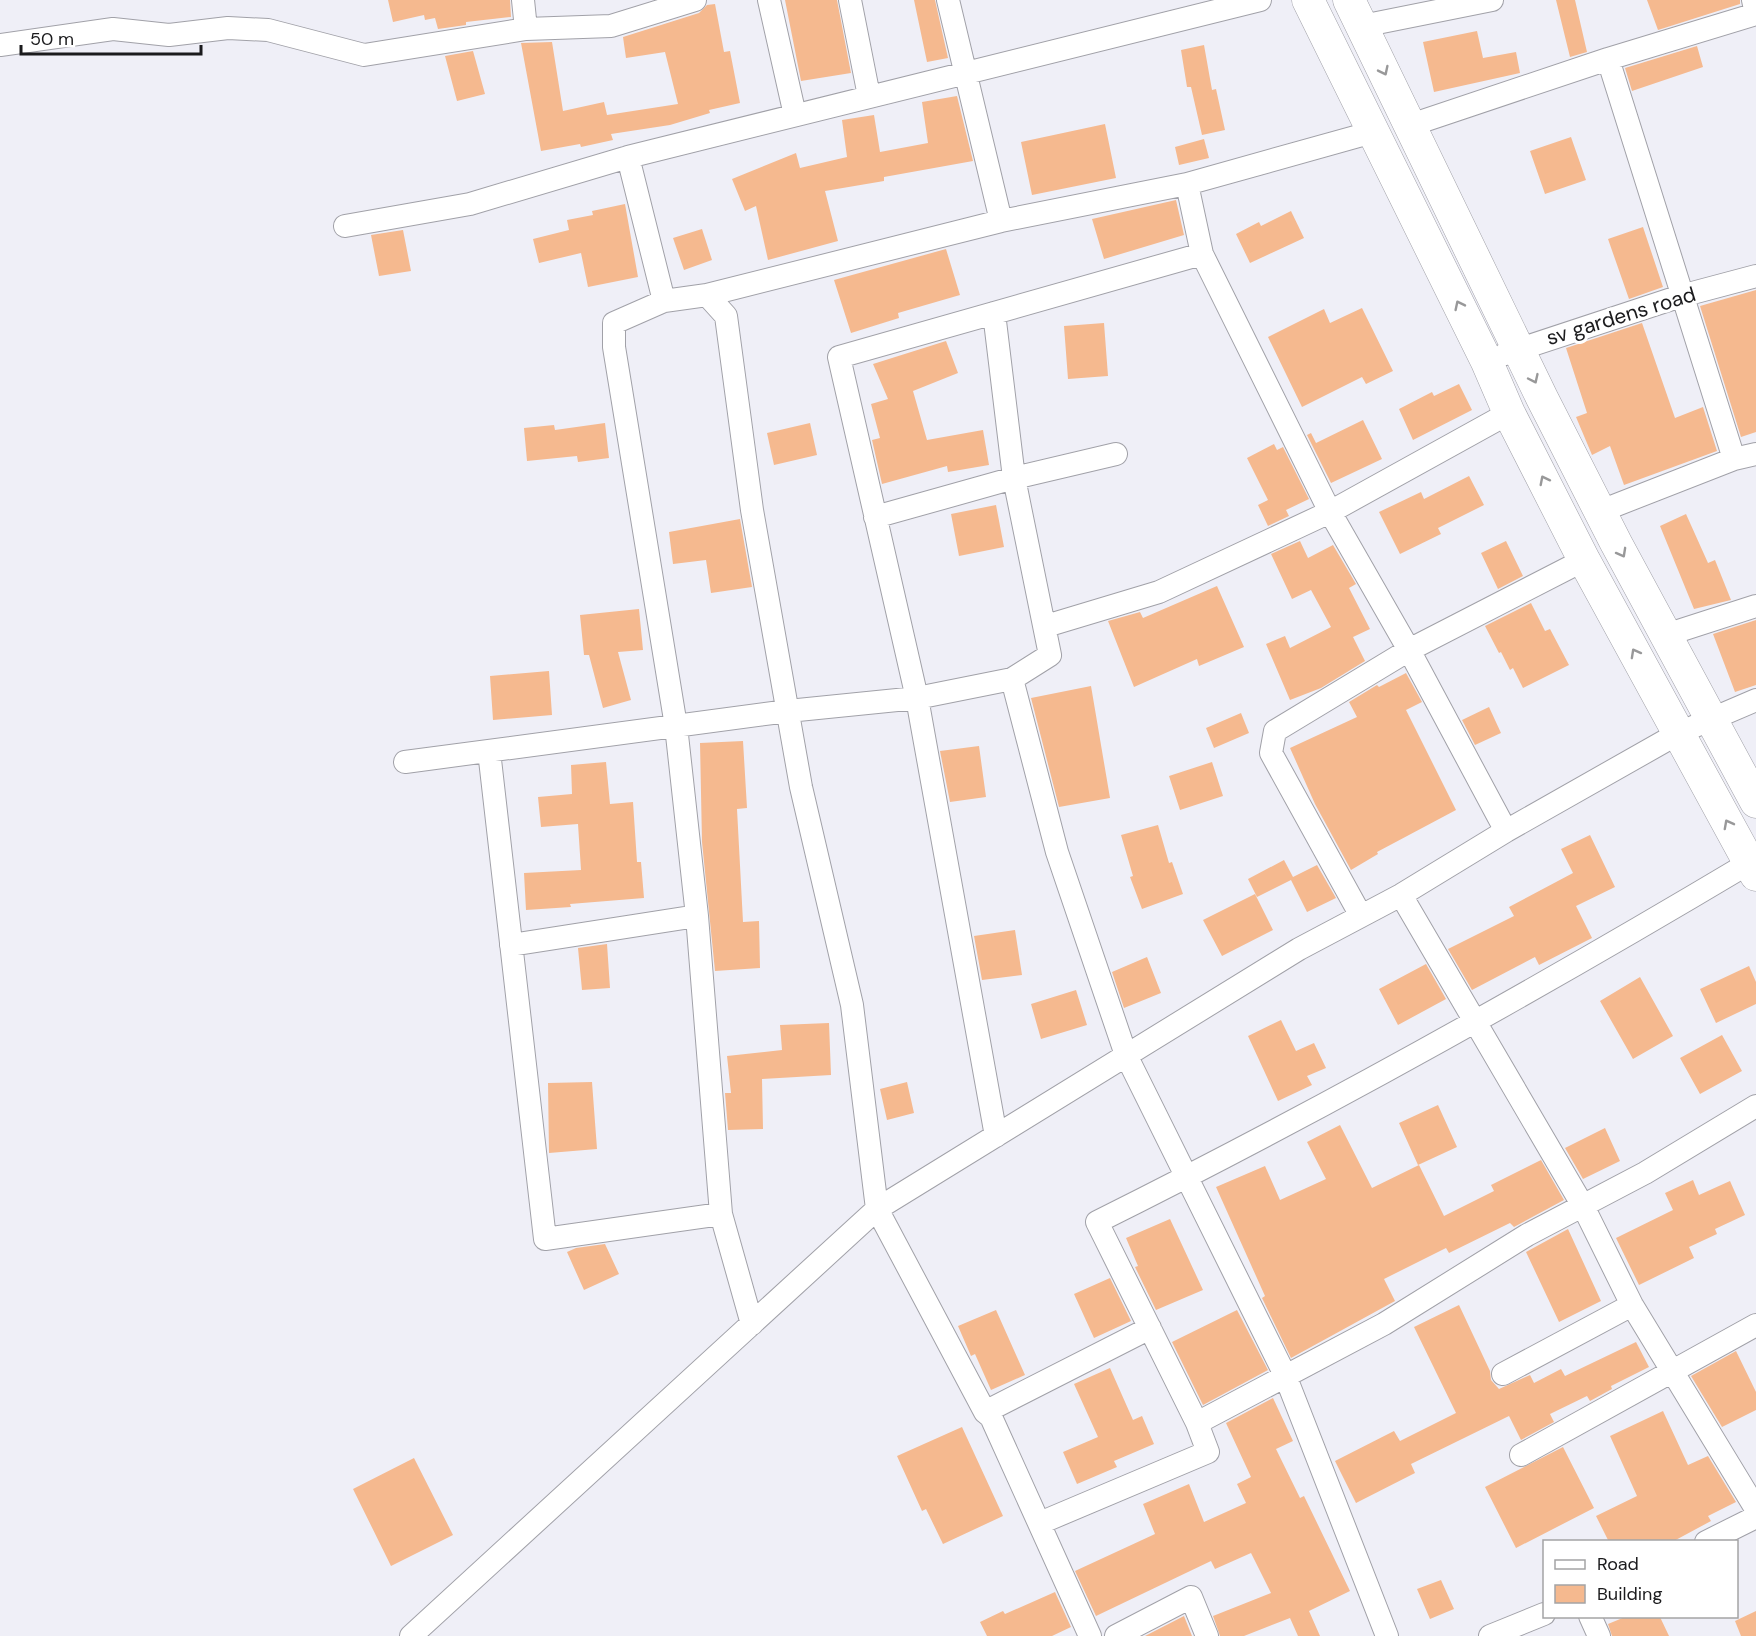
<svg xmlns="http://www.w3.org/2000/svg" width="1756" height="1636" font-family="'DM Sans',sans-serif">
  <rect width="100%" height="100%" fill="#efeff7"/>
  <path fill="#f5b98f" d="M 388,0 L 510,0 L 511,17 L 466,22 L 466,25 L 438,29 L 435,18 L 425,20 L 424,15 L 393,22 Z
    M 785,0 L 837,0 L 851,73 L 801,81 Z
    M 914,0 L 935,0 L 948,58 L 927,62 Z
    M 1556,0 L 1575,0 L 1587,52 L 1570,57 Z
    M 1647,0 L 1740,0 L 1740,4 L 1658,30 Z
    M 715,4 L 724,52 L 730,51 L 740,103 L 709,110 L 710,113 L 670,125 L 611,134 L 613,140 L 581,147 L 580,144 L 541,151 L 521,43 L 552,42 L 563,111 L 604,102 L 607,115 L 678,104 L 665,52 L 626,58 L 623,37 L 699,13 L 707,5 Z
    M 1477,31 L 1483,58 L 1516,52 L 1520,73 L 1434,92 L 1423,42 Z
    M 1204,45 L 1212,90 L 1216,89 L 1225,130 L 1202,135 L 1191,87 L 1187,87 L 1181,50 Z
    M 1697,46 L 1703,67 L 1632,91 L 1625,68 Z
    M 473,51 L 485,94 L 457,101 L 445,56 Z
    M 957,96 L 973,161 L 884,177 L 884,181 L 825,191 L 838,241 L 768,260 L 756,206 L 745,211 L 732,179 L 796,153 L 800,168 L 847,157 L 842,120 L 874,115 L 880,152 L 928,143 L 922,102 Z
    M 1105,124 L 1116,178 L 1032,195 L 1021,142 Z
    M 1571,137 L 1586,180 L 1545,194 L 1530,151 Z
    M 1204,139 L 1209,158 L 1179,165 L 1175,147 Z
    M 1176,200 L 1184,235 L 1104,259 L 1092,219 Z
    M 625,204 L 638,277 L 588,287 L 581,253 L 539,263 L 533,239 L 569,230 L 567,220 L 593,215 L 592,211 Z
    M 1291,211 L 1304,238 L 1250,263 L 1236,234 L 1259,222 L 1261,226 Z
    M 1643,227 L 1663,287 L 1629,299 L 1608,239 Z
    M 702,229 L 712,260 L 684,270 L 673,238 Z
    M 403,230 L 411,271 L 379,276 L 371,235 Z
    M 946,249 L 960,295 L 898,313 L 899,318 L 851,333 L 834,280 Z
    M 1756,290 L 1756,432 L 1741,437 L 1700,306 Z
    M 1362,308 L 1393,371 L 1366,384 L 1362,377 L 1302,407 L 1268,337 L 1324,309 L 1330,323 Z
    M 1104,323 L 1108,376 L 1068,379 L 1064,326 Z
    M 1642,323 L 1675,418 L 1703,407 L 1717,451 L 1624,485 L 1610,446 L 1592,455 L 1576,417 L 1587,413 L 1566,348 Z
    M 946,341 L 958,373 L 913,391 L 927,440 L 983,430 L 989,465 L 948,472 L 947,466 L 882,484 L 872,440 L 880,438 L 871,404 L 888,399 L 873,364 Z
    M 1459,384 L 1472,410 L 1413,440 L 1399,409 L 1432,392 L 1434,396 Z
    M 1363,420 L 1382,459 L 1331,483 L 1307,435 L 1311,433 L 1316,443 Z
    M 605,423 L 609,458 L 578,462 L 577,456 L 527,461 L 524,428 L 554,425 L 555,430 Z
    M 810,423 L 817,455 L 774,465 L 767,433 Z
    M 1274,444 L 1277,450 L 1283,447 L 1309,499 L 1286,510 L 1289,516 L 1268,526 L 1258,505 L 1268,500 L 1247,458 Z
    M 1469,476 L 1484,505 L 1438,528 L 1441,534 L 1400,554 L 1379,512 L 1421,492 L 1424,499 Z
    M 996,505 L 1004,547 L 959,556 L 951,514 Z
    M 1686,514 L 1708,563 L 1715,560 L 1731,600 L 1694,609 L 1660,526 Z
    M 740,519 L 752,587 L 711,593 L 706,560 L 673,564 L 669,532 Z
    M 1300,541 L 1308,558 L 1333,545 L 1356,584 L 1349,588 L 1370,629 L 1353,637 L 1365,661 L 1321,688 L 1290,700 L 1266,644 L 1285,636 L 1290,648 L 1331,627 L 1311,590 L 1292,599 L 1271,554 Z
    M 1506,541 L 1523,576 L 1498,589 L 1481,553 Z
    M 1217,586 L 1244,647 L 1199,666 L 1197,659 L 1134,687 L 1108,621 L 1140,612 L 1143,618 Z
    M 1531,603 L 1545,631 L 1550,629 L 1569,665 L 1523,688 L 1513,668 L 1510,670 L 1501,652 L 1499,653 L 1485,626 Z
    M 639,609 L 643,650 L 618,652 L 631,700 L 603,708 L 589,655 L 584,655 L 580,615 Z
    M 1756,620 L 1756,685 L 1735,692 L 1713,634 Z
    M 549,671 L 552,715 L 493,720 L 490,676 Z
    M 1406,673 L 1422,702 L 1406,710 L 1456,810 L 1377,852 L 1378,854 L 1351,870 L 1315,804 L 1290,748 L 1357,717 L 1349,702 L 1377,685 L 1379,687 Z
    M 1091,686 L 1110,798 L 1059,807 L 1031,698 Z
    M 1489,707 L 1501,733 L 1475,745 L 1462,720 Z
    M 1241,713 L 1249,733 L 1214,748 L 1206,728 Z
    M 743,741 L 747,808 L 737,809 L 743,922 L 759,921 L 760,968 L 715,971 L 702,842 L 700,743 Z
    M 979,746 L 986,797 L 950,802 L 940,751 Z
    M 606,762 L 610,804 L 633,802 L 637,862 L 641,862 L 644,898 L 570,904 L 571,907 L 526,910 L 524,873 L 581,870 L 578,824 L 541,827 L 538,797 L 572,794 L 571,765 Z
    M 1212,762 L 1223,796 L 1180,810 L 1169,776 Z
    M 1158,825 L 1169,863 L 1172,862 L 1183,894 L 1142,909 L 1130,877 L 1133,876 L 1121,835 Z
    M 1590,835 L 1615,887 L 1576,906 L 1592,938 L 1539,965 L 1535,957 L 1472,990 L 1448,949 L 1514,916 L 1509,907 L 1573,873 L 1561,849 Z
    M 1284,860 L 1293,877 L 1317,865 L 1336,898 L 1307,912 L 1291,880 L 1257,897 L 1248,879 Z
    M 1255,894 L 1273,930 L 1222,956 L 1203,920 Z
    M 1015,930 L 1022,975 L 982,980 L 974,936 Z
    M 607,944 L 610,988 L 582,990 L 578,948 Z
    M 1147,957 L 1161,993 L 1124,1008 L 1112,972 Z
    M 1426,964 L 1446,999 L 1398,1025 L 1379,989 Z
    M 1749,966 L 1756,982 L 1756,1004 L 1716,1023 L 1700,989 Z
    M 1640,977 L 1673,1036 L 1633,1059 L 1600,1001 Z
    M 1076,990 L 1087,1025 L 1041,1039 L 1031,1004 Z
    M 1281,1020 L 1296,1051 L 1314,1043 L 1326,1068 L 1307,1076 L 1312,1085 L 1278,1101 L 1248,1036 Z
    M 829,1023 L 831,1075 L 762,1079 L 763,1129 L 728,1130 L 725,1093 L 731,1093 L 727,1056 L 782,1050 L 780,1025 Z
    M 1722,1035 L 1742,1071 L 1700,1094 L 1680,1058 Z
    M 592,1082 L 597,1149 L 549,1153 L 548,1083 Z
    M 907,1082 L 914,1113 L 887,1120 L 880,1089 Z
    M 1438,1105 L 1457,1147 L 1418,1165 L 1399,1123 Z
    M 1340,1125 L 1372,1188 L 1419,1165 L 1444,1216 L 1494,1191 L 1491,1185 L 1541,1160 L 1564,1200 L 1514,1227 L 1510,1223 L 1449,1253 L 1446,1248 L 1384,1279 L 1395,1301 L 1291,1358 L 1262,1298 L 1265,1296 L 1216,1187 L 1265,1166 L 1280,1200 L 1326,1179 L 1307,1142 Z
    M 1605,1128 L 1620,1161 L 1583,1179 L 1565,1148 Z
    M 1693,1180 L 1699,1195 L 1730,1181 L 1745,1215 L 1715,1229 L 1717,1234 L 1689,1247 L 1694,1258 L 1639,1285 L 1616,1238 L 1673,1210 L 1665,1193 Z
    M 1170,1219 L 1203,1290 L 1156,1310 L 1135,1267 L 1138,1266 L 1126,1238 Z
    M 1568,1229 L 1601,1301 L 1559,1322 L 1526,1252 Z
    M 605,1244 L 619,1274 L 584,1290 L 567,1252 L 576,1248 Z
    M 1110,1278 L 1131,1321 L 1094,1338 L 1074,1294 Z
    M 1459,1305 L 1490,1371 L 1491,1380 L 1499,1389 L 1530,1375 L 1534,1383 L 1561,1369 L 1565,1376 L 1636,1342 L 1649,1367 L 1611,1386 L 1612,1389 L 1590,1401 L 1587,1396 L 1550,1414 L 1554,1422 L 1521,1440 L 1509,1416 L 1411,1464 L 1415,1473 L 1356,1503 L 1335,1461 L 1394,1431 L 1400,1441 L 1456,1413 L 1414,1327 Z
    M 996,1310 L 1025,1375 L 991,1390 L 975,1354 L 971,1356 L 958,1326 Z
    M 1237,1310 L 1268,1370 L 1203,1405 L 1172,1342 Z
    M 1736,1351 L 1756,1392 L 1756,1410 L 1722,1427 L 1691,1376 Z
    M 1110,1368 L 1133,1420 L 1142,1416 L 1154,1444 L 1114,1461 L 1117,1467 L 1077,1484 L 1063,1452 L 1098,1437 L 1074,1384 Z
    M 1273,1398 L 1293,1441 L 1276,1449 L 1300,1498 L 1304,1496 L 1350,1591 L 1309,1611 L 1320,1636 L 1298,1636 L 1290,1618 L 1244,1636 L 1220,1636 L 1213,1616 L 1271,1593 L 1251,1553 L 1215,1569 L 1211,1561 L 1096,1616 L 1075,1571 L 1155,1534 L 1143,1504 L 1189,1484 L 1204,1522 L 1246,1503 L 1237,1484 L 1251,1477 L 1226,1423 Z
    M 1663,1411 L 1688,1465 L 1708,1456 L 1736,1502 L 1708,1516 L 1711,1521 L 1672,1542 L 1609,1542 L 1596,1516 L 1637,1496 L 1610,1436 Z
    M 962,1427 L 1003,1516 L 943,1544 L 926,1509 L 922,1511 L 897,1456 Z
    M 1563,1447 L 1594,1508 L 1516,1548 L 1485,1487 Z
    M 414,1458 L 453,1535 L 391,1566 L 353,1489 Z
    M 1441,1580 L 1454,1609 L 1430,1619 L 1417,1589 Z
    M 1055,1592 L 1071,1627 L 1052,1636 L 987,1636 L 980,1622 L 1003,1611 L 1005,1614 Z
    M 1756,1611 L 1756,1636 L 1741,1636 L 1735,1621 Z
    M 1184,1616 L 1192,1636 L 1145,1636 Z
    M 1625,1617 L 1660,1617 L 1669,1636 L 1612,1636 L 1608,1624 Z"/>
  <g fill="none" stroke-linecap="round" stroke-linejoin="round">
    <defs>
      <path id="minor" d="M 523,0 L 526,29
        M 769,0 L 795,115
        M 850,0 L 869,96
        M 948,0 L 1001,221
        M 1362,26 L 1492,0
        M 0,45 L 113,29 L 169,35 L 228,28 L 268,30 L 364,55 L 526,29 L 611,26 L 695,0
        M 1608,59 L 1734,459
        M 1411,125 L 1608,59 L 1756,14 L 1753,0
        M 1187,184 L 1202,254 L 1330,512 L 1409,650 L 1506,831
        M 345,226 L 470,204 L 628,157
        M 707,295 L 1001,221 L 1187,184 L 1373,132
        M 664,301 L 614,323 L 614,347 L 676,726 L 697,916 L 721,1214 L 752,1324
        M 1505,354 L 1681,296 L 1756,276
        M 1601,511 L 1734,459 L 1756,454
        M 875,517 L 1014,478 L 1116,454
        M 1046,626 L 1159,592 L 1330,512 L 1509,413
        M 1666,635 L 1756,606
        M 1012,679 L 1057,852 L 1126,1055 L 1285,1375 L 1387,1636
        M 489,751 L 545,1239 L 721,1214
        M 405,762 L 788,711 L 917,698 L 1012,679 L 1050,655 L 1014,478 L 994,313
        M 1401,895 L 1583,1206 L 1632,1305 L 1756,1509
        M 1361,916 L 1271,753 L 1275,731 L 1409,650 L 1584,560
        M 511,945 L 697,916
        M 996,1136 L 917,698 L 839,357 L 1202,254
        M 1503,1374 L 1632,1305
        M 985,1412 L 1150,1328
        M 1197,1423 L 1384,1324 L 1527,1235 L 1645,1173 L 1756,1106
        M 1521,1455 L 1756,1325
        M 1040,1523 L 1208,1452 L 1197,1423 L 1097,1222 C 1318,1112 1536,990 1749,863
        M 1706,1542 L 1756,1517
        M 1590,1616 L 1599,1636
        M 411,1636 L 877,1209 L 1299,949 L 1401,895 L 1506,831 L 1679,733 L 1756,700
        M 1090,1636 L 991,1417 L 985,1412 L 877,1209 L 852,1005 L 801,787 L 752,510 L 726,316 L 707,295 L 664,301 L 628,157 L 1260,0
        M 1116,1636 L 1191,1597 L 1207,1636
        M 1490,1636 L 1544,1614"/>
      <path id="secondary" d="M 1308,0 L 1487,362 L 1509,413 L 1584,560 L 1756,875
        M 1349,0 L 1542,398 L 1616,543 L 1756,802"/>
    </defs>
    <use href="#minor" stroke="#a1a1a8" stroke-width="24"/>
    <use href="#secondary" stroke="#a1a1a8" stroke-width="33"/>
    <use href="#minor" stroke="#fff" stroke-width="22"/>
    <use href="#secondary" stroke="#fff" stroke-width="32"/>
  </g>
  <defs><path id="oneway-chevron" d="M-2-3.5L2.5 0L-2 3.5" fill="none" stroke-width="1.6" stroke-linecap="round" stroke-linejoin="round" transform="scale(1.5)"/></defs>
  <g stroke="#989899">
    <use href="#oneway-chevron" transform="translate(1384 71) rotate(64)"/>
    <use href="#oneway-chevron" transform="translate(1459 305) rotate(-116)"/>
    <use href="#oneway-chevron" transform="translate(1534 379) rotate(65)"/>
    <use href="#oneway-chevron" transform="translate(1544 480) rotate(-117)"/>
    <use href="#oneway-chevron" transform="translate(1622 553) rotate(61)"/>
    <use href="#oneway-chevron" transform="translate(1635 653) rotate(-119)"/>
    <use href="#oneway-chevron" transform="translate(1728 824) rotate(-118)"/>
  </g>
  <g text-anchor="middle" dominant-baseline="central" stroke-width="6" stroke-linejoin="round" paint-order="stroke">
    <g font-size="21" fill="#1b1b1d" stroke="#fff">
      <text transform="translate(1621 316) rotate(-17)">sv gardens road</text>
    </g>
  </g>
  <rect x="1543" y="1540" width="195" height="78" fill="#ffffff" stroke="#a4a4a5" stroke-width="1.5"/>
  <rect x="1555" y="1560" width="30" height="9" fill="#ffffff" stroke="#a4a4a5" stroke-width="1.5"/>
  <text x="1597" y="1570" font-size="18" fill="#1b1b1d">Road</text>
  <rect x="1555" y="1585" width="30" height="18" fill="#f5b98f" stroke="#a4a4a5" stroke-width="1.5"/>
  <text x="1597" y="1600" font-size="18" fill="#1b1b1d">Building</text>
  <path d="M21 45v9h180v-9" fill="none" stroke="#1b1b1d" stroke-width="3"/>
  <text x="30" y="45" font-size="18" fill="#1b1b1d" stroke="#ffffff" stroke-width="4.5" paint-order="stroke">50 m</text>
</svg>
